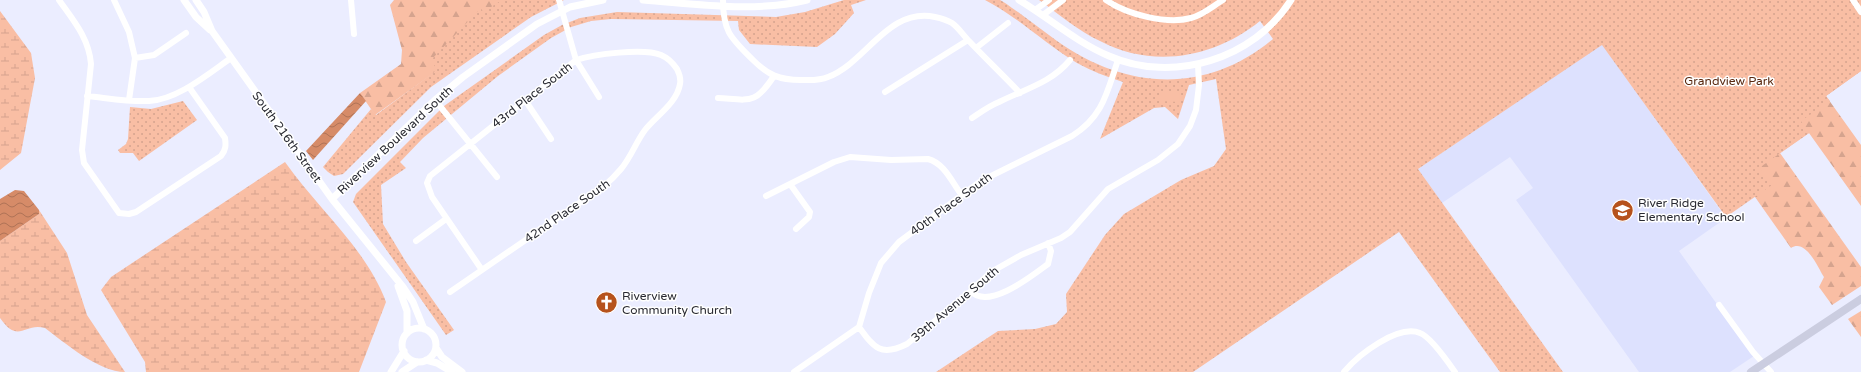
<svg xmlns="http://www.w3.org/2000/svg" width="1861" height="372" font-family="'Varela Round',sans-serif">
  <defs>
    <pattern id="forest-firs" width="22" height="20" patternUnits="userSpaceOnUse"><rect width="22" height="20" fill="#f9bea4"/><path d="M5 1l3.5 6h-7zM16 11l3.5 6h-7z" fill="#d5a38e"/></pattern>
    <pattern id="wetland-marsh" width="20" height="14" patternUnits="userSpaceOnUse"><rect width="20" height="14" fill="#f9bea4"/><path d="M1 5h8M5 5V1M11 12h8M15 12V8" fill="none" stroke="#d5a38e"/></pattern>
    <pattern id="park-dots" width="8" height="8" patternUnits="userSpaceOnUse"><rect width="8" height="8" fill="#f9bea4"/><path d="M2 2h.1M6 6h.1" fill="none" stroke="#d5a38e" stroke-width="1.8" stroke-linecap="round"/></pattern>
    <pattern id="water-waves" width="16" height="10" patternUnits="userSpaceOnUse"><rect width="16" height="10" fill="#d68b68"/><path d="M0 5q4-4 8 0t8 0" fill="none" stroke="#ae7256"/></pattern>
  </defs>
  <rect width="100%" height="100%" fill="#ebedff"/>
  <path fill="#dde1fe" d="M 1602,44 L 1726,218 L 1679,251 L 1754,356 L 1730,372 L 1639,372 L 1516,200 L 1533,188 L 1510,157 L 1442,203 L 1418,169 Z"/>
  <path fill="url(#forest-firs)" d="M 394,0 L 525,0 L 438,70 L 375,115 L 360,93 L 401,64 L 402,50 L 390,5 Z
    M 1861,0 L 1861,71 L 1826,96 L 1861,145 L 1861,206 L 1809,133 L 1780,153 L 1861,267 L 1861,286 L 1832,305 L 1819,287 L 1824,277 C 1818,268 1806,238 1791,248 L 1755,197 L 1665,30 Z
    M 1861,311 L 1861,337 L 1848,319 Z"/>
  <path fill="url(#wetland-marsh)" d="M 0,11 L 31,53 L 35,78 L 21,153 L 0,170 Z
    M 285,162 C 317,208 366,248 386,302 L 359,372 L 146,372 L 145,362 L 101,290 L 111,277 Z
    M 39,210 L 67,253 L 87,315 L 125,372 C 99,372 65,343 45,328 C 24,322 19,345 0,318 L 0,241 L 39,214 Z"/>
  <path fill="url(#park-dots)" d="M 502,0 L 564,0 L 531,17 L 431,87 L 343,174 L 334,176 L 328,172 L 323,167 L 371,109 L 376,115 L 437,70 L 431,60 L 481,8 L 483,12 Z
    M 844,0 L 866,0 L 851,5 L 854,13 L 835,34 L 817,47 L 750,44 L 739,30 L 738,21 L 611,19 L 591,21 L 571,27 L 551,38 L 498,76 L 423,138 L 400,162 L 406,168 L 381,185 L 383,224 L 406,262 L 454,330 L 446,335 L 353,202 L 356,194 L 444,106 L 544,35 L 562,25 L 580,18 L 617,12 L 776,17 L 805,12 Z
    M 985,0 C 990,0 996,0 1000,0 C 1006,3 1013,9 1018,12 C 1031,22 1044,31 1057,41 C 1126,90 1206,95 1273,39 L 1260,21 C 1214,58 1153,69 1100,41 C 1078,31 1059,14 1039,0 L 1861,0 L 1861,71 L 1826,96 L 1830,101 L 1801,121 L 1809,133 L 1759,168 L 1772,185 L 1726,217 L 1602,45 L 1418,169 L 1563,372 L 1500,372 L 1399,232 L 1193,372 L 936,372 L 998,331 L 1035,329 L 1056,324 L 1067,312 L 1066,294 L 1105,235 L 1124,214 L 1181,180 L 1214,166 L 1226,149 L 1216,79 L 1189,85 L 1178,119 L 1165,107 L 1154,108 L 1100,139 L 1123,82 C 1107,77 1092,71 1077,63 C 1045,44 1018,17 985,0 Z
    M 183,101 L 197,120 L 139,161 L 133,153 L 120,153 L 118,150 L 126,144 L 128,139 L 130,107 L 151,109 Z"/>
  <path fill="#f9bea4" d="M 1167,91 L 1179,91 L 1180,93 L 1179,102 L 1161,101 L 1161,97 Z"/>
  <path fill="url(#water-waves)" d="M 360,93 L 366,101 L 313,160 L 306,151 Z
    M 15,190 L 24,191 L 39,210 L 39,214 L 0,241 L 0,199 Z"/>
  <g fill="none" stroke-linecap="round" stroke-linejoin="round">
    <path stroke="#fff" stroke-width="6" d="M 59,0 C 73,20 89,38 91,64 L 82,150 L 84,163 L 119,213 L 129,214 L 136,212 L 221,156 C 226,150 226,145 225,138 L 189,87
      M 114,0 L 129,32 L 135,58 L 129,100
      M 351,0 L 354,34
      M 559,0 L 576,60 L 599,97
      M 723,0 C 723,32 731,38 753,60 C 768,75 779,80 801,80 C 810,80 819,81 828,77 C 866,63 888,7 935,17 C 940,18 947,20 952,23 C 958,27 963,35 969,41 C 985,58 1003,75 1020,93
      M 1106,0 C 1126,14 1167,25 1191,18 C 1203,15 1213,6 1223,0
      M 1853,0 L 1861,12
      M 1035,10 L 1049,0
      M 1043,15 L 1063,0
      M 976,48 L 1008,23
      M 135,58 L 154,55 L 186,33
      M 885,92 L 968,40
      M 87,96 C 107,98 129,102 149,101 C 177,100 208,74 231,58
      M 718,98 C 750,100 755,105 774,76
      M 435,100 L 497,177
      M 525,100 L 551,139
      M 972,118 C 981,112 989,106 999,102 C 1025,89 1051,83 1070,60
      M 790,184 L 810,212 L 809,217 L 796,229
      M 766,196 L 834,162 L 850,157 L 891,160 L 928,159 C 944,163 952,182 961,194
      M 416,241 L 446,219
      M 971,291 C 988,311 1033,275 1048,264 L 1051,251 L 1048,243
      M 450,292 L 604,186 C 610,181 616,175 621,169 C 631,157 636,142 645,130 C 656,116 677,103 680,84 C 681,79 679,73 677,69 C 673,63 668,58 661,55 C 644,48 594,54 576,60 L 430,176 L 427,183 L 432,197 L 482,270
      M 1719,305 L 1753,352 L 1771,372
      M 859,327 C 874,348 881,357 907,344 L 971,291 L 991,272 L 1021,255 L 1061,238 L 1070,232 L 1108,189 L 1158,160 L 1178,144 L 1190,126 L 1196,110 L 1199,85 L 1198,65
      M 859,327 L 869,293 L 881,263 L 899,242 L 981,181 L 1072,136 C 1103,117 1107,92 1118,60
      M 794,372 L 859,327
      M 1344,372 C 1358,355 1398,324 1420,333 C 1431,337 1448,362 1455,372"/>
    <path stroke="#fff" stroke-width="7" d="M 184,0 L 196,17 L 210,30
      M 196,0 L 204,12 L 212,31 L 332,199 L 403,287 L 413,302 L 424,329
      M 643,0 C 697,4 754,13 807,0
      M 1019,0 C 1049,18 1076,42 1109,56 C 1173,84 1254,59 1291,0
      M 332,199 L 435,100 L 463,77 L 537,24 L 570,7 L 603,0
      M 398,286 L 407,311 L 407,333
      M402 345a17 17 0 1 1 34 0a17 17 0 1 1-34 0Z
      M 436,348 L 442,357 L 462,372
      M 426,360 L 437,363 L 452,372
      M 391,372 L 404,351
      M 402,372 L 417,362"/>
    <path stroke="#cbcde0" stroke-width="8" d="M 1751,372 L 1861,299"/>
  </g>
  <defs>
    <symbol id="school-disc" viewBox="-11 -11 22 22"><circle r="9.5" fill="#b6521c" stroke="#fff"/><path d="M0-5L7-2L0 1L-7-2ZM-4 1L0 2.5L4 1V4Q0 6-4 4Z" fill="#fff"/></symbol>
    <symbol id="church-disc" viewBox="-11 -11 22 22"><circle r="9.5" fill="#b6521c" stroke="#fff"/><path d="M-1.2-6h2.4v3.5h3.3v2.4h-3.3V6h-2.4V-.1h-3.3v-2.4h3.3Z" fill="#fff"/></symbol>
  </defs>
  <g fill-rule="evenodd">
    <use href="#school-disc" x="1610" y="198" width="25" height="25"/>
    <use href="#church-disc" x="594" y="290" width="25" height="25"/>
  </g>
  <g text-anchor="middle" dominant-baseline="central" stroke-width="3" stroke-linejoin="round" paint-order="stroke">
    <g font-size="12" fill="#59280f" stroke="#fff">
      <text x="1729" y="81">Grandview Park</text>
    </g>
    <g font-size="12" fill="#292a32" stroke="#fff">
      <text transform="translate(532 95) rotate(-38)">43rd Place South</text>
      <text transform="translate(287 137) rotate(54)">South 216th Street</text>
      <text transform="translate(395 140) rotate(-43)">Riverview Boulevard South</text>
      <text transform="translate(951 204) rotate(-36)">40th Place South</text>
      <text transform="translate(567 211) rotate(-35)">42nd Place South</text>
      <text transform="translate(955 304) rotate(-40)">39th Avenue South</text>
    </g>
    <g font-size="12" fill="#292a32" stroke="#fff" text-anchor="start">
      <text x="1638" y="203">River Ridge<tspan x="1638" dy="14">Elementary School</tspan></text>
      <text x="622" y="296">Riverview<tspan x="622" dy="14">Community Church</tspan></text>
    </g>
  </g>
</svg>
